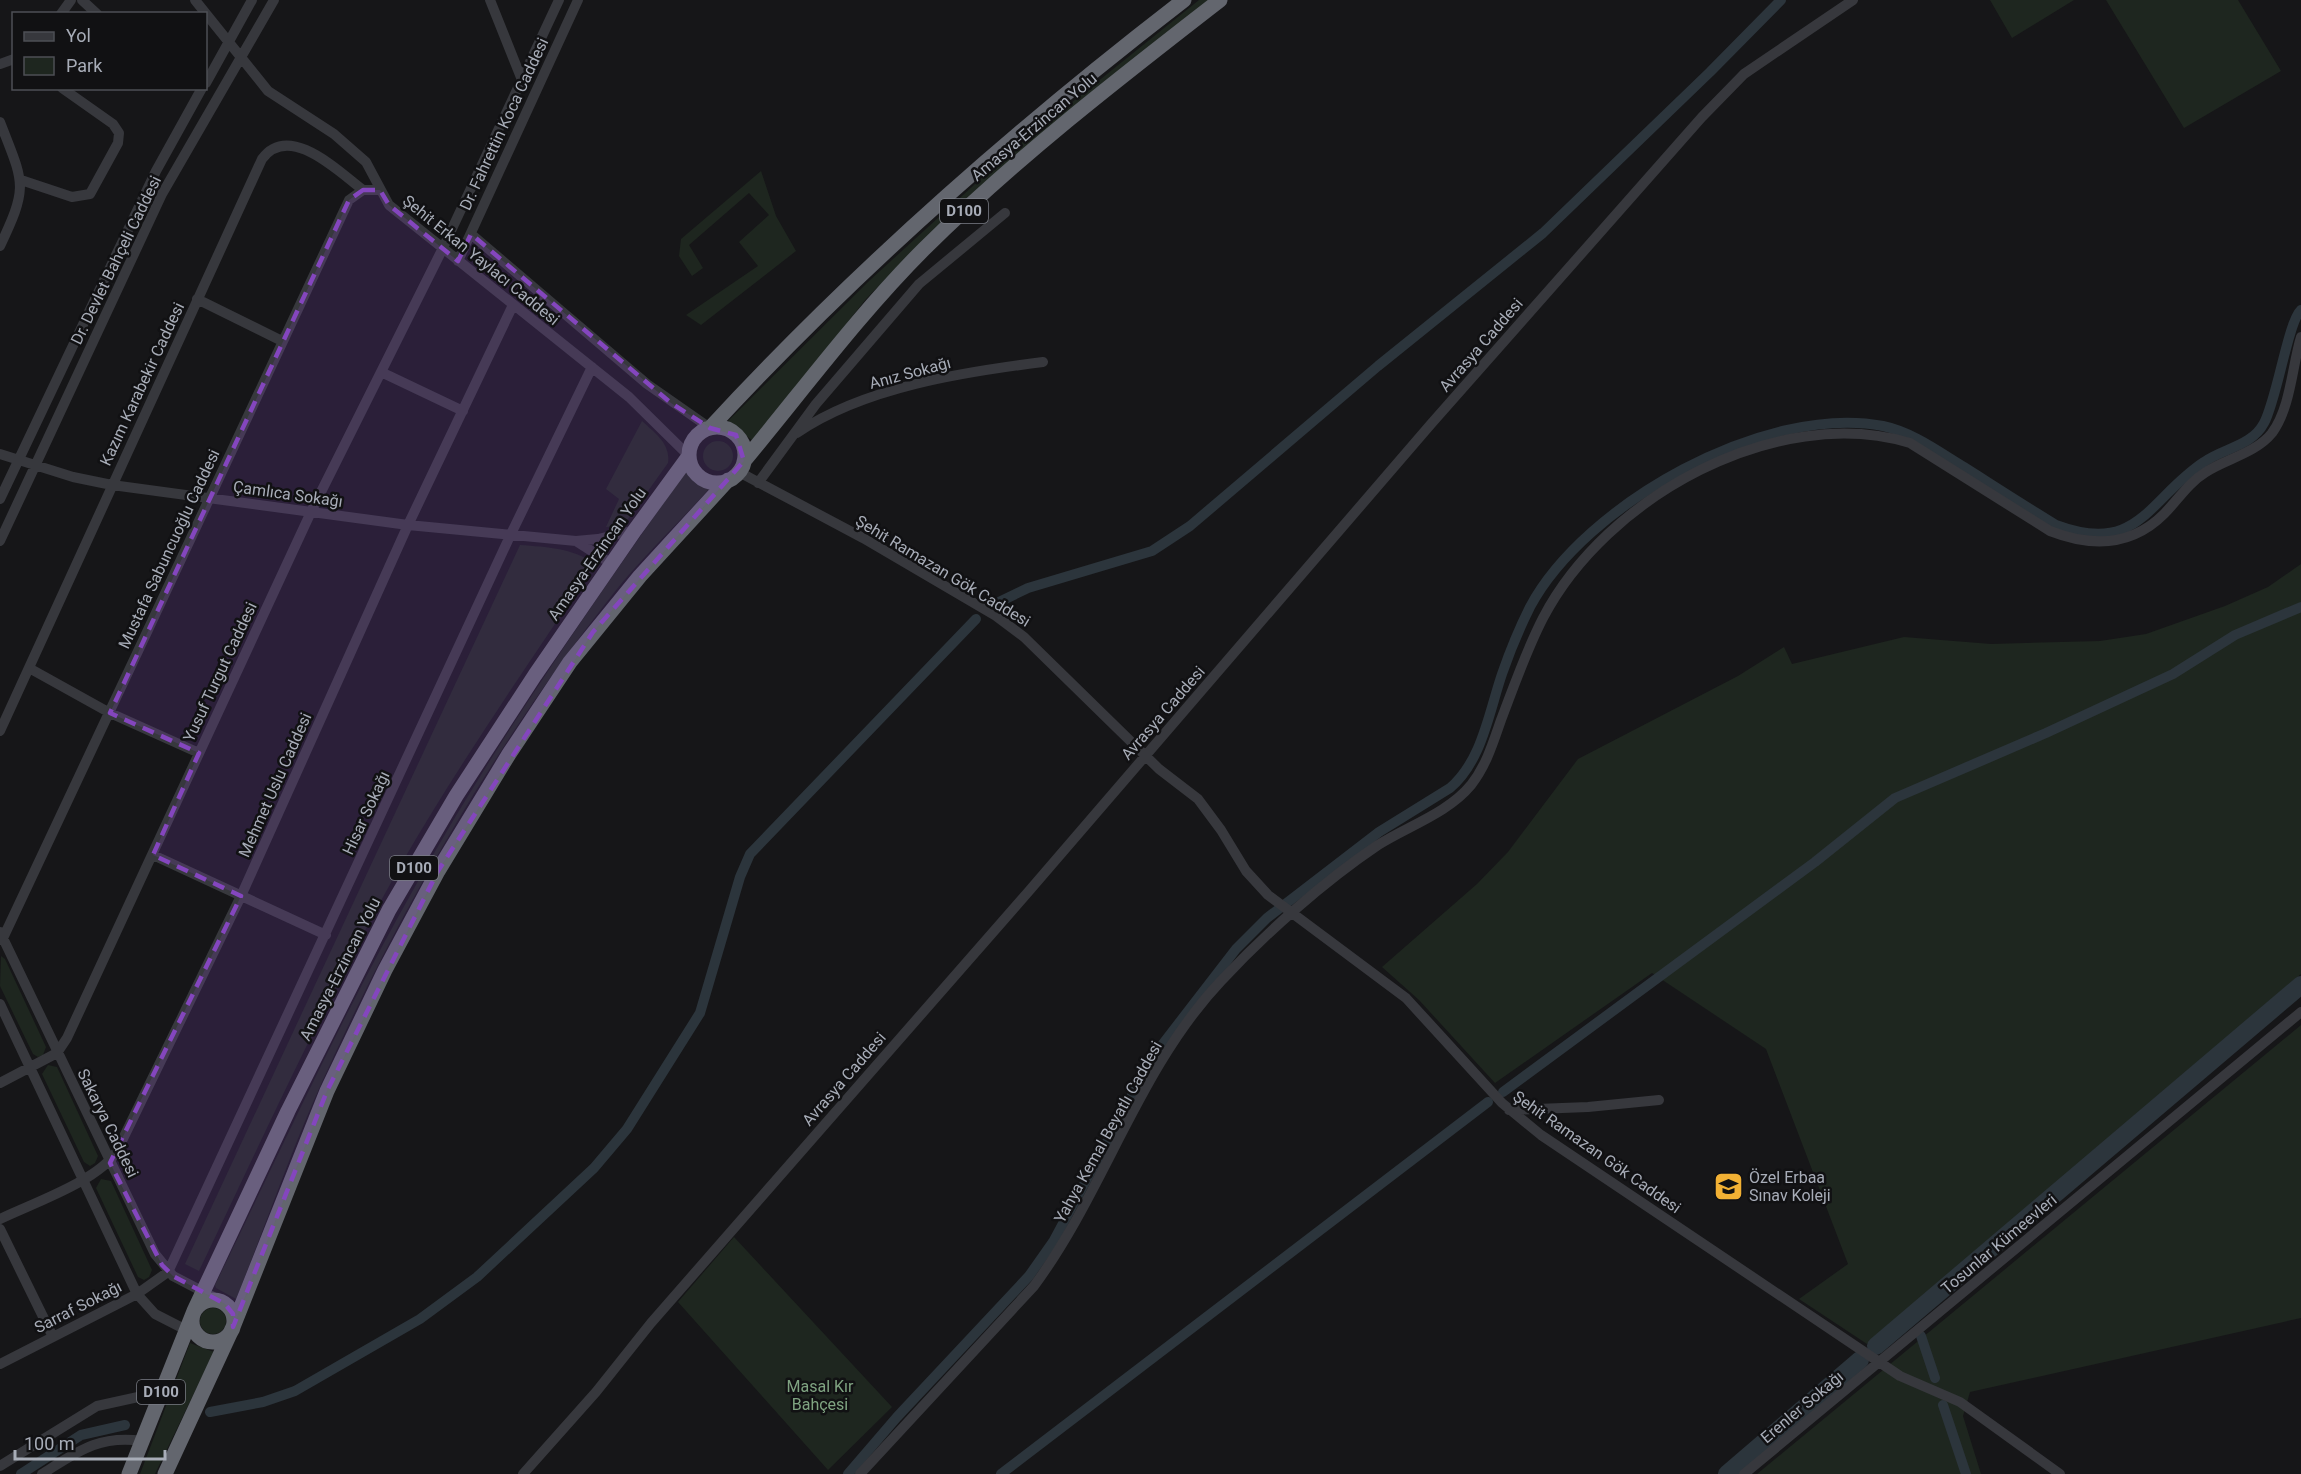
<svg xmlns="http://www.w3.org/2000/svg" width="2301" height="1474" font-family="Roboto,sans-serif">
  <rect width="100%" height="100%" fill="#161618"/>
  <path fill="#1e261f" d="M 1199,0 L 1209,0 L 933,231 L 866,299 L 753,441 L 728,421 L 869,281 L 1009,153 Z
    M 1990,0 L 2074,0 L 2012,38 Z
    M 2106,0 L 2238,0 L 2281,71 L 2184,128 Z
    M 761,171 L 776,216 L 796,251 L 701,325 L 686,315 L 758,266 L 739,242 L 769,215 L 749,193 L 689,245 L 703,268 L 692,276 L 679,256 L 681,239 Z
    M 642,421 C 655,433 671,444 668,463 L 623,526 L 606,527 L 619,499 L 606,489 Z
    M703 456a15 15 0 1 1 30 0a15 15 0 1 1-30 0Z
    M 686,471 L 709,489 C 678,524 642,557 613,594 C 496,742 399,911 322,1082 C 290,1153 265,1227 236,1299 L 216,1288 L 215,1285 C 281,1150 343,1013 417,883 C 497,740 592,605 686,471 Z
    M 520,545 C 547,547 573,548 595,564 C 530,662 462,759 403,861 C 328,994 265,1133 199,1271 L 185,1264 Z
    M 2301,564 L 2301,974 L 1867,1344 L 1799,1299 L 1848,1264 L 1766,1049 L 1652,973 L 1495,1083 L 1419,1000 L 1382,967 L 1477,884 L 1508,852 L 1578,759 L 1738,676 L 1784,647 L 1792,664 L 1904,637 L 1991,644 L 2100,641 L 2146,634 L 2225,606 L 2268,587 Z
    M 1,956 L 5,959 L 46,1047 L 43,1055 L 38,1057 L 33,1054 L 0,986 Z
    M 2301,1025 L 2301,1318 L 1970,1392 L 1963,1416 L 1981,1474 L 1757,1474 Z
    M 48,1065 L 57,1067 L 98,1156 L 95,1163 L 90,1166 L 84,1162 L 42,1074 Z
    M 101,1179 L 111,1181 L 152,1270 L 149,1277 L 144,1280 L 138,1277 L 96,1188 Z
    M 734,1237 L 892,1407 L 828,1470 L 678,1302 Z
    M200 1321a13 13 0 1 1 26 0a13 13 0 1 1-26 0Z
    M 190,1343 L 214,1352 L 155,1474 L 140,1474 Z"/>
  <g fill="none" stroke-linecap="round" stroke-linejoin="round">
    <path stroke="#2c353c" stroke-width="10" d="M 999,602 L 1028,588 L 1152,551 L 1190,526 L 1378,366 L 1543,233 L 1710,72 L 1781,0
      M 1503,1092 L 1815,862 L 1895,798 L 2046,733 L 2173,674 L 2235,635 L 2301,607
      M 1921,1336 L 1935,1378
      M 1943,1405 L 1966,1474
      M 210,1412 L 263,1402 L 295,1391 L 420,1319 L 477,1277 L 594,1168 L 627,1129 L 700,1013 L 740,877 L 750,854 L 976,619
      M 21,1474 L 81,1435 L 125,1425
      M 848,1474 L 897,1417 L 1029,1276 L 1053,1242 L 1152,1058 L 1236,949 L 1267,918 L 1379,832 L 1450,788 C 1482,761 1489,712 1502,674 C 1510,651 1519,629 1530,607 C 1585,504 1766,403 1883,426 C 1912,432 1939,452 1964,467 C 1994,486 2025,506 2056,525 C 2139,556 2148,499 2204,462 C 2224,448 2252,446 2264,423 C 2277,399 2288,322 2301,310
      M 1001,1474 L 1488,1102"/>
    <path stroke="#2c353c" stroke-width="18" d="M 1876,1346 L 2301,985
      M 1727,1474 L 1860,1360"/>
    <path stroke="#37383d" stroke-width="10" d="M 82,0 L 97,14
      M 195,0 L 268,91 L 334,134 L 366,162 L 389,205 L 629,397 L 689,456
      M 490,0 L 522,80
      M 61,14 L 71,0
      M 0,64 L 14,59
      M 206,83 L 252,0
      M 0,122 C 24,184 29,185 0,246
      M 21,180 L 72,197 L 90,194 L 118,143 L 119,133 L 113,124 L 62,88
      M 471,234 L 647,384 L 710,428
      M 458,261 L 578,0
      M 197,299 L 282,341
      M 381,372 L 463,411
      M 797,433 C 864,387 964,372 1043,362
      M 0,454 L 73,477 L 112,485 L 408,525 L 576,541 L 598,539 L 635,530
      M 739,472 L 863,538 L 996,616 L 1024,637 L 1159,769 L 1198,799 L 1221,830 L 1246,871 L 1268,895 L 1406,998 L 1502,1103 L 1541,1135 L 1900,1376 L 1960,1402 L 2060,1474
      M 758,483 L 816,404 L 919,284 L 1005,213
      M 0,499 L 156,171 L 202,88
      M 0,541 L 162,194 L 274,0
      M 576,541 L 612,564
      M 29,668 L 110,713 L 199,753
      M 0,731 L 262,159 C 289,122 338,171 363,190
      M 153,855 L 326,935
      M 0,932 L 155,1254 L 173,1276 L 219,1300
      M 0,940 L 3,938 C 120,693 233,445 349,200 L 363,190 L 380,190
      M 0,1004 L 137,1294 L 155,1314 L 200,1337
      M 0,1083 L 57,1053 L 67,1038 L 311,512 L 443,248 L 559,0
      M 1509,1110 L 1588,1107 L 1659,1100
      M 0,1219 C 33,1203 98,1181 117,1151 L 241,896 L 408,525 L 513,305
      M 0,1229 L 53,1337
      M 0,1364 L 137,1294 L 168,1272 L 510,536 L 592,367
      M 0,1466 L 97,1406 L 161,1392
      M 42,1474 C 77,1452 98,1435 142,1441
      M 523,1474 L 596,1392 L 651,1323 L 1029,891 L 1431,424 L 1702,117 L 1744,74 L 1853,0
      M 860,1474 L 1034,1286 C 1105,1190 1138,1069 1221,981 C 1266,933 1323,882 1378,845 C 1408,826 1448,813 1471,785 C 1486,766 1493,743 1501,720 C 1514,686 1526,651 1543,618 C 1606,497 1776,403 1910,443 L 2050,531 C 2091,547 2131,547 2164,514 C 2178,500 2188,483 2206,472 C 2226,459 2256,453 2272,433 C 2291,407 2292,366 2301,337
      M 1744,1474 L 2301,1012"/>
    <path stroke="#63666e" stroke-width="15" d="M689 455a28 28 0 1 1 56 0a28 28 0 1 1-56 0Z
      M 710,428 C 855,271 1015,130 1184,0
      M 744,461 C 803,390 859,314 924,249 C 1016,158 1118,79 1220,0
      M192 1321a21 21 0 1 1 42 0a21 21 0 1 1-42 0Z
      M 129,1474 L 194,1311 L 288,1111 L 389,910 L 456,796 L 535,675 L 635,530 L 689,456
      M 165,1474 L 233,1327 L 327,1091 L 385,970 L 438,871 L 509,754 L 570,662 L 640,576 L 728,480"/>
  </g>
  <path fill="#8446be" fill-opacity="0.2" stroke="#8446be" stroke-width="4.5" stroke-dasharray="12 8" stroke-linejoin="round" d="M 363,190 L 380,190 L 389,205 L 458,261 L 471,234 L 671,403 L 710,428 L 736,435 L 744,461 L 593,632 L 438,871 L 327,1091 L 233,1327 L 233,1314 L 225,1304 L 173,1276 L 162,1265 L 110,1163 L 241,896 L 153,855 L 199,753 L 110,713 L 349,200 Z"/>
  <defs>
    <symbol id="school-square" viewBox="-11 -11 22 22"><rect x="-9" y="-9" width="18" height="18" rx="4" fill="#f2b134" stroke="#111113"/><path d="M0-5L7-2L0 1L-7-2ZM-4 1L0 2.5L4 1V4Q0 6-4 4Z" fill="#111"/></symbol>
  </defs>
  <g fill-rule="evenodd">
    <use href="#school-square" x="1712" y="1170" width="33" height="33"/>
  </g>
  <g text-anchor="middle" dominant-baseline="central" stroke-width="5" stroke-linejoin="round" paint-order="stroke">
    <g fill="#111113" stroke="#7b7e86" stroke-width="1.5">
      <rect x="940" y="199" width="48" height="24" rx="4.5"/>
      <rect x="390" y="856" width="48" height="24" rx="4.5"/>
      <rect x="137" y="1380" width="48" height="24" rx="4.5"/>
    </g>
    <g font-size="15" font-weight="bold" fill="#a8adb8">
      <text x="964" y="211">D100</text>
      <text x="414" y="868">D100</text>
      <text x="161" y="1392">D100</text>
    </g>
    <g font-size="16" fill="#a8adb8" stroke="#111113">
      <text transform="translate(504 124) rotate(-65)">Dr. Fahrettin Koca Caddesi</text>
      <text transform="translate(1034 127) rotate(-40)">Amasya-Erzincan Yolu</text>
      <text transform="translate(116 260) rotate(-64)">Dr. Devlet Bahçeli Caddesi</text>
      <text transform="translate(481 260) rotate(39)">Şehit Erkan Yaylacı Caddesi</text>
      <text transform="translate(1481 345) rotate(-49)">Avrasya Caddesi</text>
      <text transform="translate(910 373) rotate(-15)">Anız Sokağı</text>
      <text transform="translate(142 384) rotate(-65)">Kazım Karabekir Caddesi</text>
      <text transform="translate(288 494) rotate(8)">Çamlıca Sokağı</text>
      <text transform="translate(169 549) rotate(-65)">Mustafa Sabuncuoğlu Caddesi</text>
      <text transform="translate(597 554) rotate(-55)">Amasya-Erzincan Yolu</text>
      <text transform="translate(943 571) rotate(31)">Şehit Ramazan Gök Caddesi</text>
      <text transform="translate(220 672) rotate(-65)">Yusuf Turgut Caddesi</text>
      <text transform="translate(1163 713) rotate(-49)">Avrasya Caddesi</text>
      <text transform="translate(275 785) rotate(-66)">Mehmet Uslu Caddesi</text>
      <text transform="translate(366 813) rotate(-65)">Hisar Sokağı</text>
      <text transform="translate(340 969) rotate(-63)">Amasya-Erzincan Yolu</text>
      <text transform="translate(844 1079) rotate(-49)">Avrasya Caddesi</text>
      <text transform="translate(108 1123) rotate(64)">Sakarya Caddesi</text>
      <text transform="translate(1108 1132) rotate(-61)">Yahya Kemal Beyatlı Caddesi</text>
      <text transform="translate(1597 1152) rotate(35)">Şehit Ramazan Gök Caddesi</text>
      <text transform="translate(1999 1244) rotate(-40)">Tosunlar Kümeevleri</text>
      <text transform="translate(78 1307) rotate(-27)">Sarraf Sokağı</text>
      <text transform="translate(1802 1407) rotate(-40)">Erenler Sokağı</text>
    </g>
    <g font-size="16" fill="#a8adb8" stroke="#111113" text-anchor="start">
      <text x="1749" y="1177">Özel Erbaa<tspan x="1749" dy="18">Sınav Koleji</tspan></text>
    </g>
    <g font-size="16" fill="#7fa381" stroke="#111113">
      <text x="820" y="1386">Masal Kır<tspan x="820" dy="18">Bahçesi</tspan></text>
    </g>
  </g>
  <rect x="12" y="12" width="195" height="78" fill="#111113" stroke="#4d4f55" stroke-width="1.5"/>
  <rect x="24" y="32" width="30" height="9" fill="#37383d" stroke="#4d4f55" stroke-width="1.5"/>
  <text x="66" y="42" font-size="18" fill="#a8adb8">Yol</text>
  <rect x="24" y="57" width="30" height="18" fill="#1e261f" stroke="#4d4f55" stroke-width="1.5"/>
  <text x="66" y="72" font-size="18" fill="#a8adb8">Park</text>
  <path d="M15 1450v9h150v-9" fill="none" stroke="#a8adb8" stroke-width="3"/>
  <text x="24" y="1450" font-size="18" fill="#a8adb8" stroke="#111113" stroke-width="4.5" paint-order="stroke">100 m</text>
</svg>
